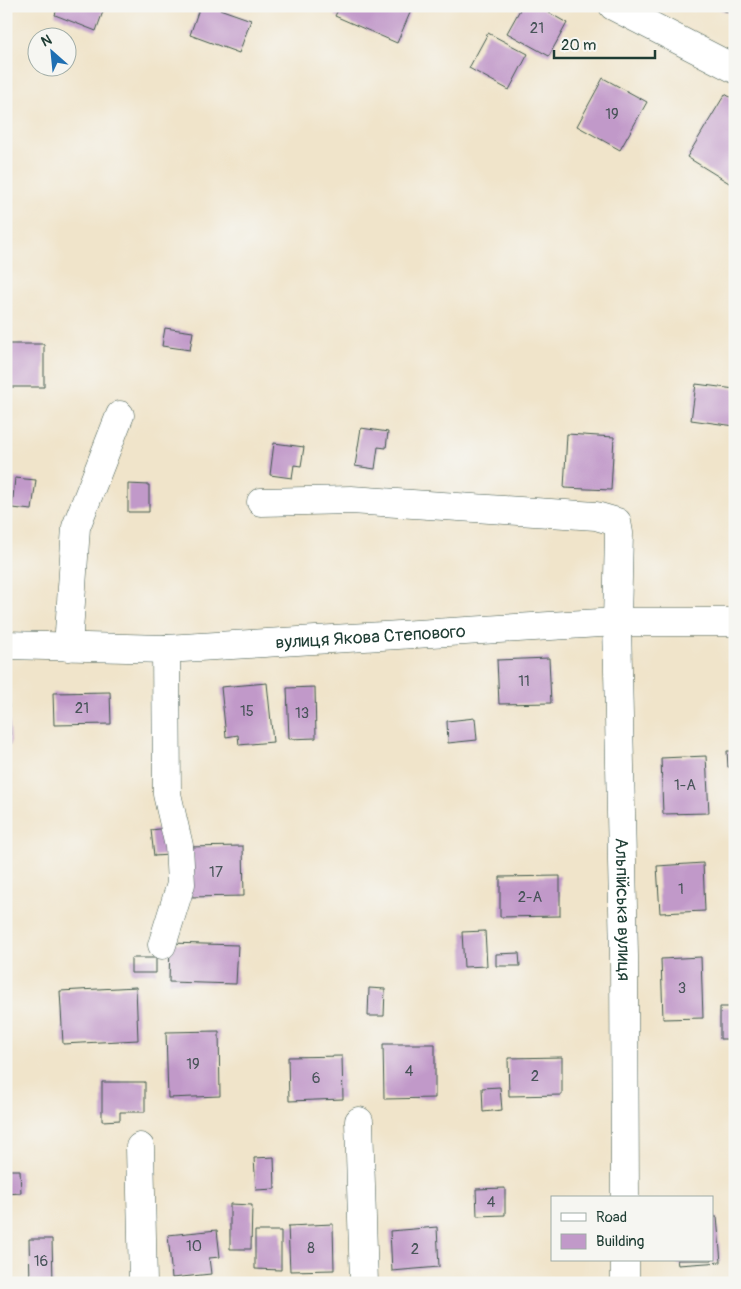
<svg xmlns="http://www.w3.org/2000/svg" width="741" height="1289" font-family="Pangolin,sans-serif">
  <rect width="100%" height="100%" fill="#f6f6f2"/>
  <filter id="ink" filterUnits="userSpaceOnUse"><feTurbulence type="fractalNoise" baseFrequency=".02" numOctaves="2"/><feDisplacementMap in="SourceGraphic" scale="10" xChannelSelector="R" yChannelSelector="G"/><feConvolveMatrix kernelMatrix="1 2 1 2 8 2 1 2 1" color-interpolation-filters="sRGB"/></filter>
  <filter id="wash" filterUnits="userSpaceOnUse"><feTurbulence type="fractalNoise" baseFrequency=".0096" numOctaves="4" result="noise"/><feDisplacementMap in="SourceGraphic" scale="20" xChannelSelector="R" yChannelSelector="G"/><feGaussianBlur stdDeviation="1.12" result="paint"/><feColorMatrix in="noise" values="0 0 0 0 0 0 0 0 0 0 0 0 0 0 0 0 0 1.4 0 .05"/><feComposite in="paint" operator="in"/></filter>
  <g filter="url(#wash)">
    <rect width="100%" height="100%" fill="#f0e4ca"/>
    <g id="blocks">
      <path fill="#c199c9" d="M 58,6 L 105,6 L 96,31 L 55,15 Z
        M 200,6 L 211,6 L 251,20 L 239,53 L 190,35 Z
        M 340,6 L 413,6 L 397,43 L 335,16 Z
        M 522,6 L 537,6 L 567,23 L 549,56 L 507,33 Z
        M 712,6 L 735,6 L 735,15 Z
        M 488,33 L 528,54 L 509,90 L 469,68 Z
        M 603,78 L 647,102 L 620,150 L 577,126 Z
        M 725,94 L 735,100 L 734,186 L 687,157 Z
        M 165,328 L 193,332 L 190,350 L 162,346 Z
        M 6,344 L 44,344 L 44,387 L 6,387 Z
        M 696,384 L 735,389 L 735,426 L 691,420 Z
        M 361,428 L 388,432 L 386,448 L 378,447 L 375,469 L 355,466 Z
        M 567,434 L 614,437 L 611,490 L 564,488 Z
        M 274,443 L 304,447 L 301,466 L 294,465 L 292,478 L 270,475 Z
        M 15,478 L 36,480 L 32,510 L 12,508 Z
        M 128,484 L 149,485 L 149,512 L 128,512 Z
        M 549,658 L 551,703 L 499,704 L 497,660 Z
        M 267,683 L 273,742 L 239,745 L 238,735 L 226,737 L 221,687 Z
        M 315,687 L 316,738 L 289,739 L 287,688 Z
        M 110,692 L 111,724 L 54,725 L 53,693 Z
        M 6,694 L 8,694 L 11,745 L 6,745 Z
        M 475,718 L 477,740 L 448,743 L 447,721 Z
        M 727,751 L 735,751 L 735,767 L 728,767 Z
        M 706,756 L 709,813 L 663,814 L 661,758 Z
        M 168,828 L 170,855 L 154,856 L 151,830 Z
        M 243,846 L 244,896 L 188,897 L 187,847 Z
        M 703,863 L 705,911 L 660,913 L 657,866 Z
        M 560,876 L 560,916 L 500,917 L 500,877 Z
        M 485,931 L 487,966 L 464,967 L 462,932 Z
        M 170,943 L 238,945 L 236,984 L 169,982 Z
        M 519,953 L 520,966 L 496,966 L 496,954 Z
        M 701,957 L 703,1018 L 663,1019 L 661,959 Z
        M 131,958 L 156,958 L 156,973 L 131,973 Z
        M 136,987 L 138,1040 L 63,1044 L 60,991 Z
        M 369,988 L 385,989 L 384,1016 L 368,1016 Z
        M 720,1007 L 735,1007 L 735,1039 L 720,1039 Z
        M 219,1031 L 220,1096 L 168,1098 L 166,1032 Z
        M 383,1044 L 435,1044 L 435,1098 L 384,1099 Z
        M 342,1056 L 343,1099 L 289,1101 L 288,1057 Z
        M 562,1057 L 562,1095 L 509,1096 L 508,1058 Z
        M 102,1082 L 145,1082 L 145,1112 L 120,1112 L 120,1120 L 102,1121 Z
        M 500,1087 L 502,1110 L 483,1112 L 482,1088 Z
        M 274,1157 L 275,1189 L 256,1190 L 254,1158 Z
        M 6,1170 L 20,1170 L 21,1193 L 6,1194 Z
        M 505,1188 L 505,1215 L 477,1216 L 476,1189 Z
        M 230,1204 L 252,1205 L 251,1249 L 230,1249 Z
        M 712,1217 L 717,1217 L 721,1262 L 678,1265 L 677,1260 L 712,1260 Z
        M 333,1224 L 334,1270 L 290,1271 L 288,1226 Z
        M 437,1227 L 439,1267 L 392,1271 L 390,1231 Z
        M 217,1230 L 220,1257 L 209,1258 L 211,1274 L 172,1278 L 168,1235 Z
        M 255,1231 L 281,1231 L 281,1270 L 255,1269 Z
        M 29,1239 L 52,1239 L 53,1283 L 30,1283 Z"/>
    </g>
  </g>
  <g filter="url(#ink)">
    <use href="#blocks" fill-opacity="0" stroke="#3e564a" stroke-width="1"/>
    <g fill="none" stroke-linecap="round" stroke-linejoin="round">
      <defs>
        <g id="minor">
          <path d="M 613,6 L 735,69"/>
          <path id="s1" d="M 261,502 L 351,500 L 596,516 L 617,522 L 619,533 L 617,622 L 624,956 L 625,1198"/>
          <path id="s2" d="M 6,645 L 166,649 L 617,622 L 735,622"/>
          <path d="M 68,647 L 76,527 L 120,415"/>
          <path d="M 162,945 L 181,884 L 179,846 L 167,794 L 166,649"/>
          <path d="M 359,1121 L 364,1283"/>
          <path d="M 140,1147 L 143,1283"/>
          <path d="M 625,1260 L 625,1283"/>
        </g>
      </defs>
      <use href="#minor" stroke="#3e564a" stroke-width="29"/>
      <use href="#minor" stroke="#fff" stroke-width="28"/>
    </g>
  </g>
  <g text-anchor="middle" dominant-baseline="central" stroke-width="4" stroke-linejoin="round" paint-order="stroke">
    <g font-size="15" fill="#485459">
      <text x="537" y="28">21</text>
      <text x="612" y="114">19</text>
      <text x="524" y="681">11</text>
      <text x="82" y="708">21</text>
      <text x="247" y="711">15</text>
      <text x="302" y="713">13</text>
      <text x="685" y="785">1-А</text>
      <text x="216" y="872">17</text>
      <text x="681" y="889">1</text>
      <text x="530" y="897">2-А</text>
      <text x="682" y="988">3</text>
      <text x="193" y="1064">19</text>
      <text x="409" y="1071">4</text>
      <text x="535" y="1076">2</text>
      <text x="316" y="1078">6</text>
      <text x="491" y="1202">4</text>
      <text x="194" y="1246">10</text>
      <text x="311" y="1248">8</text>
      <text x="415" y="1249">2</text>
      <text x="41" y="1261">16</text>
    </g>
    <g font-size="18" fill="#1f3d34" stroke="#f6f6f2">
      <text stroke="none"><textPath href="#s2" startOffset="365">вулиця Якова Степового</textPath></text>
      <text stroke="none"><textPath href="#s1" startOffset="745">Альпійська вулиця</textPath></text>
    </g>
  </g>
  <rect width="741" height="1289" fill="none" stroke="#f6f6f2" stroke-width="25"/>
  <rect x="551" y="1196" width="162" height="65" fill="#f6f6f2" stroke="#a0aca6"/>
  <rect x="561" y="1213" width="25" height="8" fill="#ffffff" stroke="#a0aca6"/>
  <text x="596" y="1222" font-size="15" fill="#1f3d34">Road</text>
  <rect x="561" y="1234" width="25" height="15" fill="#c199c9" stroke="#a0aca6"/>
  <text x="596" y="1246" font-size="15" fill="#1f3d34">Building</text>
  <g transform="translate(52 52) rotate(333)"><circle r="24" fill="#f6f6f2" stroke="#a0aca6"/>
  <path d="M0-4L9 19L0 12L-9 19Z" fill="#1f6fb2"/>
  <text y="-8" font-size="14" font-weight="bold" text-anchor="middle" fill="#1f3d34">N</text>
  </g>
  <path d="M554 50v8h101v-8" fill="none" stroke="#1f3d34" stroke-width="2.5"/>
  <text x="561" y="50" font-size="15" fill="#1f3d34" stroke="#f6f6f2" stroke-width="4" paint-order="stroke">20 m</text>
</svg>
